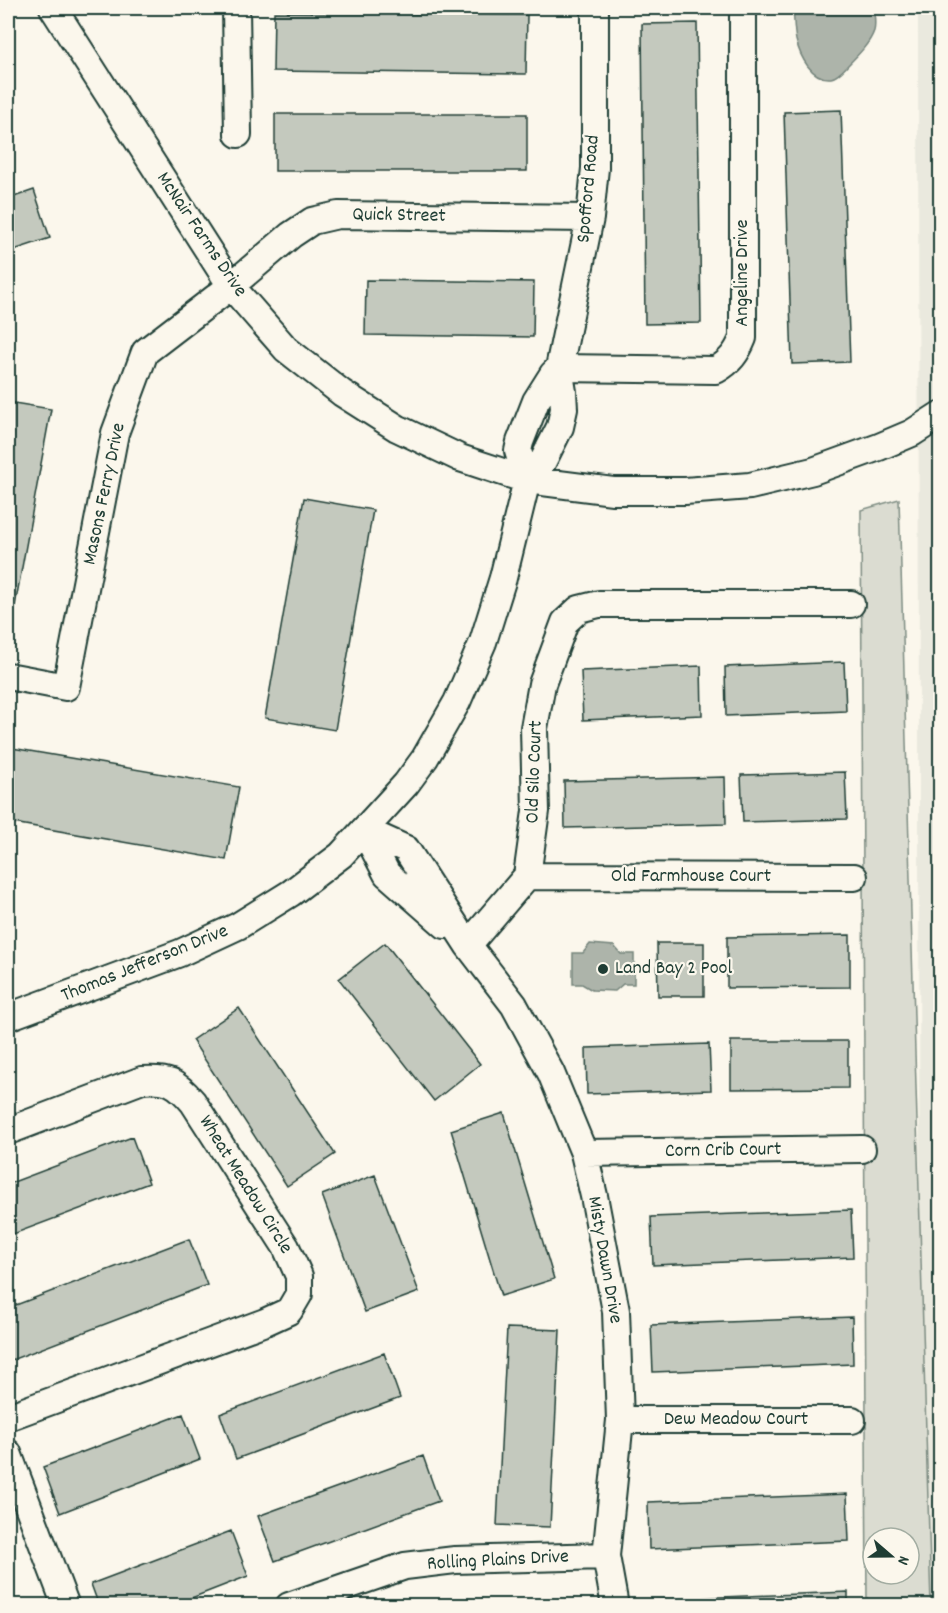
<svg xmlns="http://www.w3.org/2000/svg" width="948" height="1613" font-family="Dekko,sans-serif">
  <rect width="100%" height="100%" fill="#fbf7ec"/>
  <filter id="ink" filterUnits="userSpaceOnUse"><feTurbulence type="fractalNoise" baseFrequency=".0167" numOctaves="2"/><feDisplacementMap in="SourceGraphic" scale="12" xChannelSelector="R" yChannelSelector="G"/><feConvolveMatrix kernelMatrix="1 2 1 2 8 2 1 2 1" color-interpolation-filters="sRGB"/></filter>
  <g filter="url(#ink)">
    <path fill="#eae9de" d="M 918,8 L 940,8 L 940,1606 L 920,1605 Z"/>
    <path fill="#dbdcd1" stroke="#7d8c82" stroke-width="1.5" fill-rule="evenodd" d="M 899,499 L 931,1605 L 867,1605 L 861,510 ZM 873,1538 L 909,1538 L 909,1574 L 873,1574 Z"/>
    <path fill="#adb4aa" stroke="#74847b" stroke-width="1.5" d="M 793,8 L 874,8 C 874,15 876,24 874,31 C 870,43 858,55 849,64 C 844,69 838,77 831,78 C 811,80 800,56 796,40 C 794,30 794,18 793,8 Z
      M 590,944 L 614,946 L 621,954 L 634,954 L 634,984 L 623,984 L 615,991 L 592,990 L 582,984 L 573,984 L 573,953 L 583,953 Z"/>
    <path fill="#c4c9be" stroke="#1f3d34" stroke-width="1.5" d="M 274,12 L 527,15 L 526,74 L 273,71 Z
      M 697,23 L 701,323 L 645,324 L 642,24 Z
      M 841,110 L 850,362 L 792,364 L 784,112 Z
      M 275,114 L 527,114 L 527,171 L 275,171 Z
      M 34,190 L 50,238 L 8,252 L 8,199 Z
      M 366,280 L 534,282 L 533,337 L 365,335 Z
      M 8,402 L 51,409 L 10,633 L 8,633 Z
      M 304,498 L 373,510 L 335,730 L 265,718 Z
      M 844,662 L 846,711 L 726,716 L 725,667 Z
      M 701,666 L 702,715 L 583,720 L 581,671 Z
      M 12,748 L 239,787 L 226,860 L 8,822 L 8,776 Z
      M 845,772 L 847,819 L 743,822 L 741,775 Z
      M 725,777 L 726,824 L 565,828 L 564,781 Z
      M 850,935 L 850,987 L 727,988 L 727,937 Z
      M 385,943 L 480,1064 L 434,1101 L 339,979 Z
      M 657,943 L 704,943 L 704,996 L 658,996 Z
      M 239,1008 L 335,1154 L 287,1186 L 192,1040 Z
      M 731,1041 L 848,1041 L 848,1088 L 731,1089 Z
      M 709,1044 L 711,1090 L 587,1094 L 586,1048 Z
      M 504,1113 L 554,1279 L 501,1296 L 451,1130 Z
      M 132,1137 L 149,1183 L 8,1236 L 8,1184 Z
      M 375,1175 L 419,1292 L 365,1312 L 322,1195 Z
      M 851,1210 L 853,1257 L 653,1265 L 651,1217 Z
      M 189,1239 L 207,1285 L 9,1361 L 8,1308 Z
      M 852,1317 L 853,1364 L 653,1372 L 651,1325 Z
      M 507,1328 L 560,1330 L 550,1527 L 497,1525 Z
      M 384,1353 L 400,1398 L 236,1459 L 220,1414 Z
      M 183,1414 L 200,1459 L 60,1513 L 43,1467 Z
      M 423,1456 L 439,1501 L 275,1561 L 258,1516 Z
      M 847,1494 L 849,1541 L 649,1549 L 648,1502 Z
      M 231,1531 L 248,1576 L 171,1606 L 99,1606 L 91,1584 Z
      M 848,1592 L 848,1606 L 648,1606 L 648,1600 Z
      M 549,1599 L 552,1606 L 532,1606 Z"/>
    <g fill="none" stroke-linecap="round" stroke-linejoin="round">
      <defs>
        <path id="minor" d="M 53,8 L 231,286 L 286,349 L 342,393 L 397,428 L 460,458 L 527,480 L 613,491 L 685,491 L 750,486 L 813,471 L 879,447 L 912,433 L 940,415
          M 236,8 L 238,134
          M 559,368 L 716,370 C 730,362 737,353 743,338 L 743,8
          M 527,480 L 518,451 L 520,442 L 536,401 L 553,374 L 559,368
          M 8,676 L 66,687 L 115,433 L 145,352 L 231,286 L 291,235 L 312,221 L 338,215 L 590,218
          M 364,830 L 406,849 L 468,945 L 514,1005 L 551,1073 L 584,1153 L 594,1196 L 616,1311 L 620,1420 L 606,1556 L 615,1606
          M 364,830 L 387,874 L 445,925
          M 527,876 L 854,877
          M 468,945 L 527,876 L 536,811 L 534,728 L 542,684 L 565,622 L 579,609 L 599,604 L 851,604
          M 8,1017 L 180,953 L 238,926 L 291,893 L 341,855 L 406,784 L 425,758 L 457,702 L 483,642 L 503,578 L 527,480 L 543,461 L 560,427 L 564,409 L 563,392 L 559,368 L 590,218 L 595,168 L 595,8
          M 8,1131 L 142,1080 C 168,1078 176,1082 193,1102 L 286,1247 L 299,1276 L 299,1294 L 289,1311 L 265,1322 L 8,1417
          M 584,1153 L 862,1149
          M 620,1420 L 852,1420
          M 8,1453 L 66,1606
          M 289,1606 L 405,1566 L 455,1560 L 606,1556"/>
      </defs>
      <use href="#minor" stroke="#1f3d34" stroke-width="30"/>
      <use href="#minor" stroke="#fbf7ec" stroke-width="26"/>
    </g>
  </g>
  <circle fill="#1f3d34" stroke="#fbf7ec" stroke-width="2" cx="603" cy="969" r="6"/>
  <g text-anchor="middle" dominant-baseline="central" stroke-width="4.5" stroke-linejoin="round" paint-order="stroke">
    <g font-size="20" fill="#1f3d34" stroke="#fbf7ec">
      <text transform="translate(589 189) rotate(-85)">Spofford Road</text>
      <text transform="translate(399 216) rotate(1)">Quick Street</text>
      <text transform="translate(201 235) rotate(56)">McNair Farms Drive</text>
      <text transform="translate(743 273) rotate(-90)">Angeline Drive</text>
      <text transform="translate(105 494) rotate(-78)">Masons Ferry Drive</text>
      <text transform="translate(535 772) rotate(-88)">Old Silo Court</text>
      <text x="691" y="877">Old Farmhouse Court</text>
      <text transform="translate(145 964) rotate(-22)">Thomas Jefferson Drive</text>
      <text transform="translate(723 1151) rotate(-1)">Corn Crib Court</text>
      <text transform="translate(245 1185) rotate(58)">Wheat Meadow Circle</text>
      <text transform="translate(604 1260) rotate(80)">Misty Dawn Drive</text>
      <text x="736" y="1420">Dew Meadow Court</text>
      <text transform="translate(498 1561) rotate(-3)">Rolling Plains Drive</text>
    </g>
    <g font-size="20" fill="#1f3d34" stroke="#fbf7ec" text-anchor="start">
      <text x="615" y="969">Land Bay 2 Pool</text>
    </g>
  </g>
  <rect width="948" height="1613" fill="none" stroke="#fbf7ec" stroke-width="30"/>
  <rect x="15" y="15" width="918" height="1583" fill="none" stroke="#1f3d34" stroke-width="2" filter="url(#ink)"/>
  <g transform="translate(891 1556) rotate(110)"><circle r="28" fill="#fbf7ec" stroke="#a3ada2" stroke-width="1.5"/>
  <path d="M0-4.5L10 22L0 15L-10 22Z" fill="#1f3d34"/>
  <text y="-9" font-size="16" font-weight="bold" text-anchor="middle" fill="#1f3d34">N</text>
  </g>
</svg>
